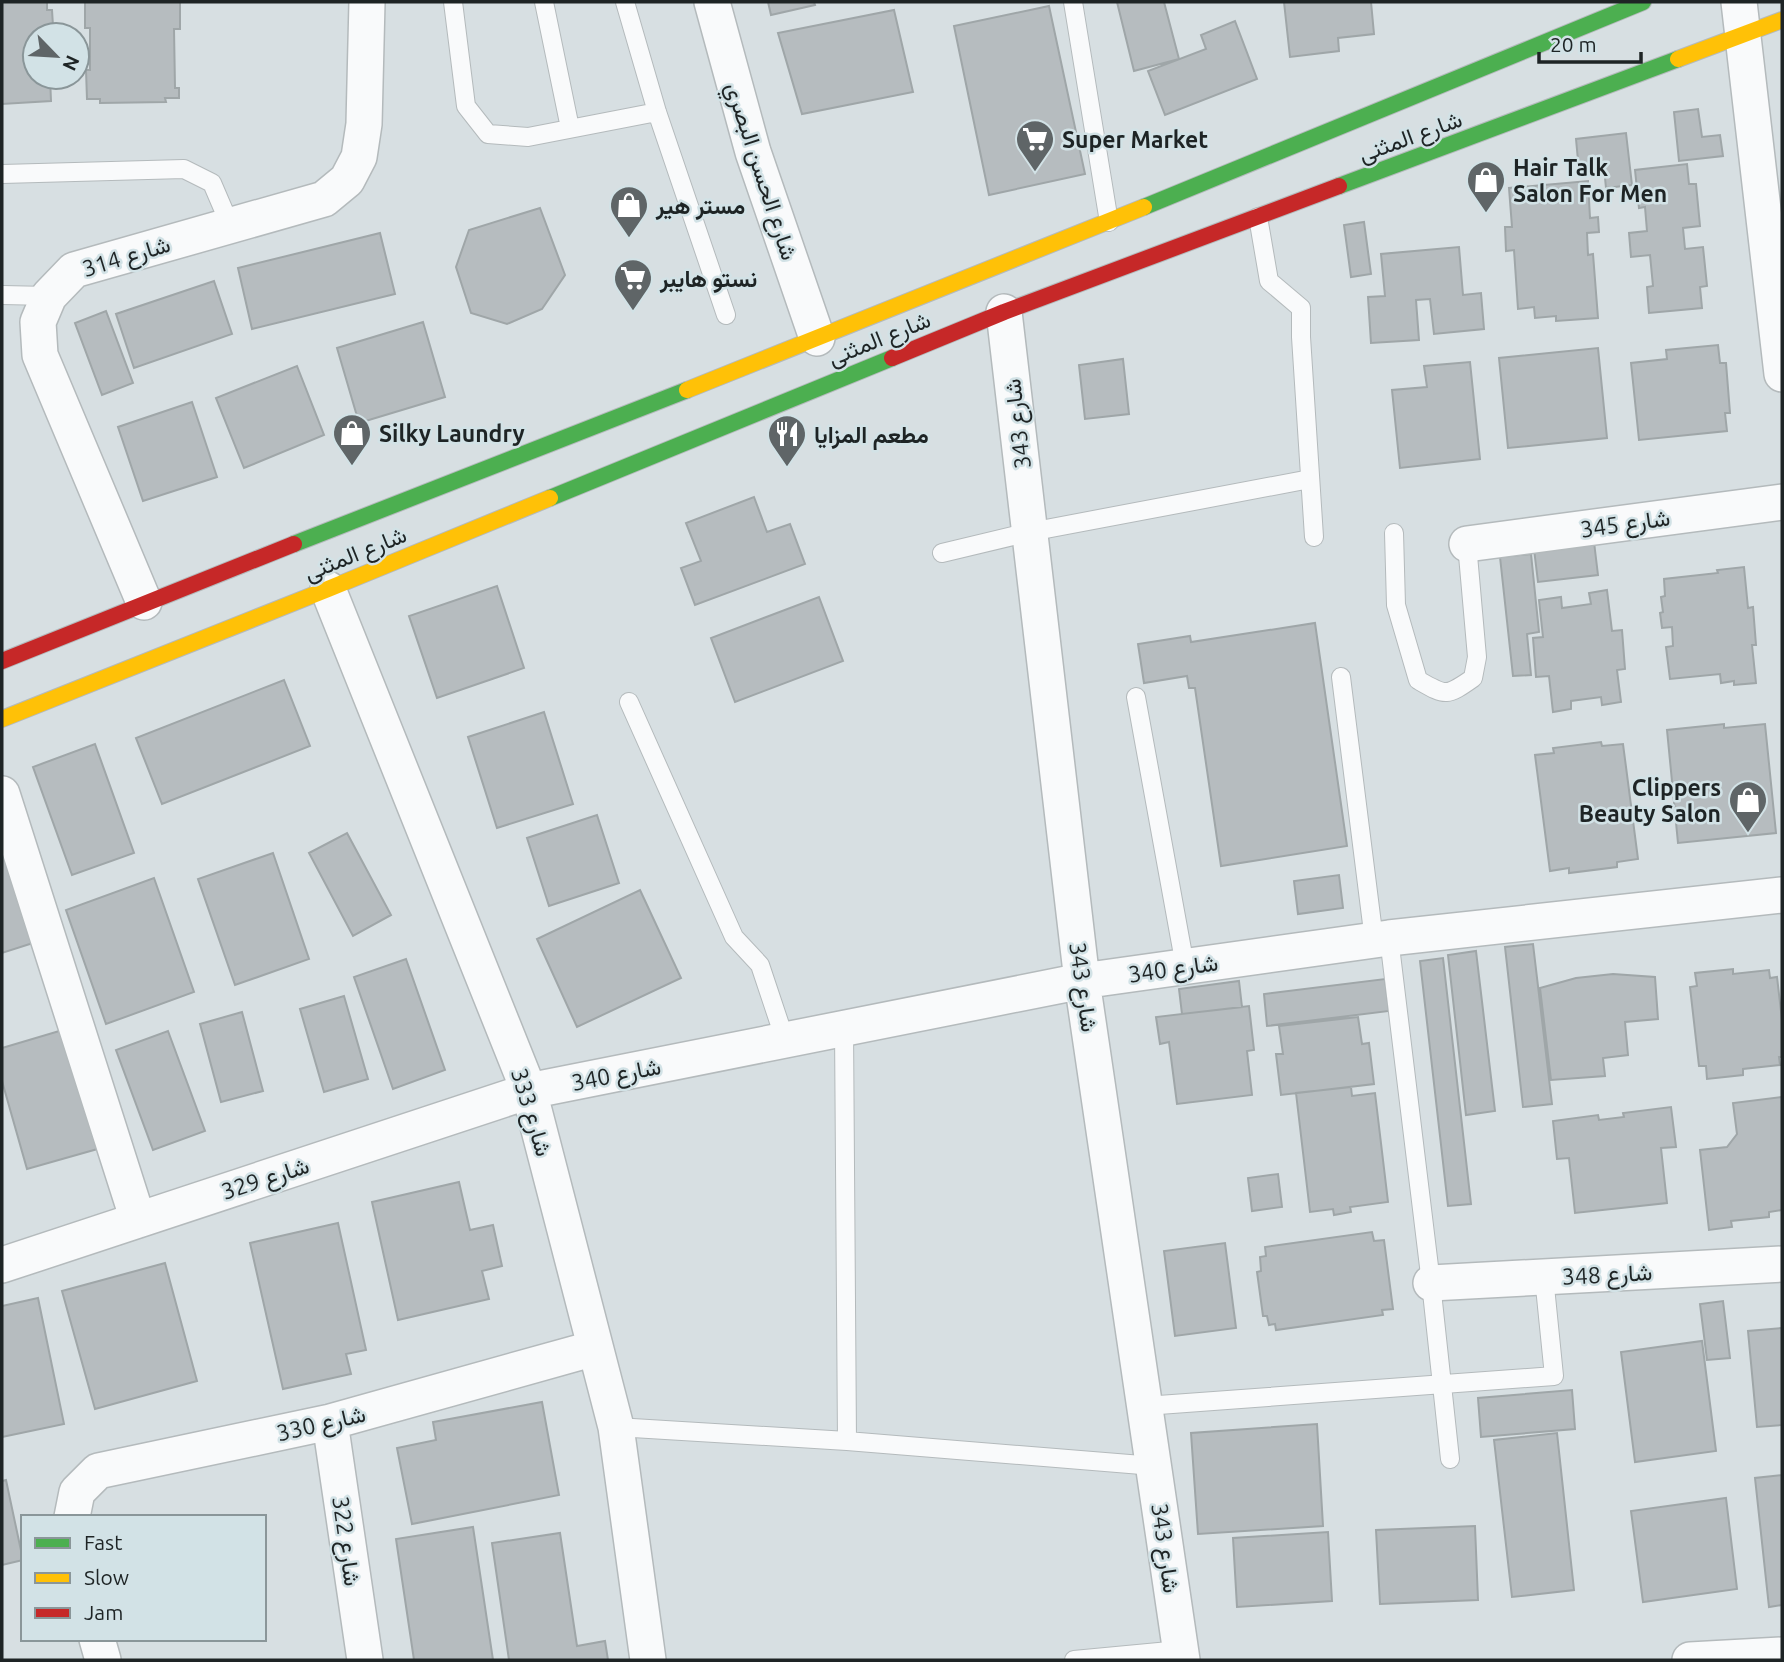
<svg xmlns="http://www.w3.org/2000/svg" width="1784" height="1662" font-family="Ubuntu,Vazirmatn,sans-serif">
  <rect width="100%" height="100%" fill="#d7dfe2"/>
  <path fill="#b6bcbf" stroke="#9fa6a8" stroke-width="2" d="M 2,2 L 47,2 L 47,10 L 52,10 L 53,26 L 48,27 L 48,35 L 35,35 L 35,77 L 50,77 L 51,101 L 2,104 Z
    M 85,2 L 180,2 L 180,29 L 174,29 L 175,88 L 179,88 L 179,98 L 165,98 L 166,102 L 100,103 L 100,99 L 87,99 L 86,70 L 90,70 L 90,28 L 85,28 Z
    M 768,2 L 814,2 L 815,5 L 771,15 Z
    M 1117,2 L 1164,2 L 1179,59 L 1134,71 Z
    M 1284,2 L 1371,2 L 1374,34 L 1338,38 L 1339,51 L 1290,57 Z
    M 1049,6 L 1085,174 L 989,195 L 954,26 Z
    M 894,10 L 913,92 L 802,114 L 778,33 Z
    M 1235,21 L 1257,79 L 1165,115 L 1148,71 L 1206,49 L 1201,35 Z
    M 1698,109 L 1702,137 L 1720,135 L 1723,156 L 1679,161 L 1674,112 Z
    M 1626,133 L 1632,185 L 1606,188 L 1604,168 L 1579,171 L 1576,139 Z
    M 1687,164 L 1689,184 L 1696,184 L 1700,226 L 1683,228 L 1685,249 L 1703,247 L 1707,286 L 1700,287 L 1702,308 L 1649,313 L 1647,287 L 1653,286 L 1650,255 L 1631,257 L 1629,233 L 1647,231 L 1645,207 L 1639,208 L 1635,170 Z
    M 1588,181 L 1590,218 L 1598,217 L 1599,232 L 1587,233 L 1588,255 L 1593,254 L 1598,318 L 1556,321 L 1556,316 L 1535,318 L 1534,307 L 1518,309 L 1514,250 L 1506,251 L 1505,227 L 1512,227 L 1509,188 Z
    M 540,208 L 565,275 L 542,309 L 507,324 L 471,313 L 456,267 L 469,230 Z
    M 1364,222 L 1371,274 L 1351,277 L 1344,225 Z
    M 380,233 L 395,294 L 252,329 L 238,268 Z
    M 1459,247 L 1463,295 L 1481,293 L 1484,329 L 1434,334 L 1430,299 L 1416,300 L 1419,340 L 1371,343 L 1368,297 L 1385,296 L 1381,254 Z
    M 214,281 L 232,334 L 134,368 L 116,314 Z
    M 106,311 L 133,383 L 102,395 L 75,323 Z
    M 423,322 L 445,397 L 359,423 L 337,348 Z
    M 1718,345 L 1720,363 L 1726,363 L 1730,413 L 1725,413 L 1727,431 L 1639,440 L 1631,363 L 1667,359 L 1666,350 Z
    M 1598,348 L 1607,438 L 1508,448 L 1499,358 Z
    M 1123,359 L 1129,414 L 1085,419 L 1079,365 Z
    M 1470,362 L 1480,459 L 1400,468 L 1392,390 L 1427,387 L 1424,366 Z
    M 297,366 L 324,435 L 244,468 L 216,398 Z
    M 192,402 L 217,477 L 143,501 L 118,427 Z
    M 754,497 L 767,532 L 790,524 L 805,564 L 695,605 L 681,568 L 701,561 L 686,523 Z
    M 1594,542 L 1598,575 L 1538,582 L 1534,549 Z
    M 1531,554 L 1539,632 L 1527,634 L 1531,675 L 1513,676 L 1500,557 Z
    M 1744,567 L 1748,608 L 1753,607 L 1756,645 L 1752,645 L 1756,683 L 1734,685 L 1734,681 L 1721,683 L 1720,674 L 1670,679 L 1666,647 L 1673,646 L 1672,627 L 1662,628 L 1660,613 L 1663,612 L 1661,597 L 1665,596 L 1664,579 L 1718,573 L 1717,570 Z
    M 497,586 L 524,668 L 437,698 L 409,616 Z
    M 1607,590 L 1612,631 L 1622,630 L 1625,669 L 1617,670 L 1621,702 L 1602,705 L 1601,697 L 1571,701 L 1571,709 L 1553,712 L 1549,676 L 1536,677 L 1533,638 L 1543,637 L 1539,600 L 1561,597 L 1562,608 L 1591,604 L 1589,593 Z
    M 819,597 L 843,661 L 735,702 L 711,638 Z
    M 1315,623 L 1347,846 L 1221,866 L 1195,688 L 1189,688 L 1187,676 L 1144,683 L 1138,644 L 1190,636 L 1191,642 Z
    M 284,680 L 310,746 L 162,804 L 136,738 Z
    M 544,712 L 573,804 L 497,828 L 468,737 Z
    M 1724,724 L 1724,728 L 1765,724 L 1776,833 L 1678,843 L 1667,730 Z
    M 1601,742 L 1602,746 L 1623,744 L 1638,859 L 1617,862 L 1617,867 L 1569,873 L 1569,868 L 1550,871 L 1535,755 L 1554,753 L 1553,748 Z
    M 95,744 L 134,853 L 72,875 L 33,767 Z
    M 597,815 L 619,883 L 549,906 L 527,838 Z
    M 2,830 L 36,942 L 2,953 Z
    M 347,833 L 391,915 L 353,936 L 309,853 Z
    M 273,853 L 309,959 L 235,985 L 198,879 Z
    M 1339,875 L 1343,908 L 1298,914 L 1294,881 Z
    M 154,878 L 194,992 L 106,1024 L 66,910 Z
    M 640,890 L 681,978 L 577,1027 L 537,939 Z
    M 1533,944 L 1552,1104 L 1523,1107 L 1505,947 Z
    M 1476,951 L 1495,1111 L 1466,1115 L 1448,955 Z
    M 1443,958 L 1471,1204 L 1448,1206 L 1420,961 Z
    M 406,959 L 445,1070 L 393,1089 L 354,977 Z
    M 1733,969 L 1733,974 L 1769,970 L 1770,978 L 1777,977 L 1782,1020 L 1782,1057 L 1779,1057 L 1780,1065 L 1743,1069 L 1743,1075 L 1707,1079 L 1706,1066 L 1699,1066 L 1690,987 L 1697,986 L 1695,973 Z
    M 1613,974 L 1655,977 L 1658,1019 L 1625,1022 L 1628,1055 L 1603,1058 L 1605,1076 L 1551,1080 L 1540,988 L 1576,978 Z
    M 1385,979 L 1389,1011 L 1267,1026 L 1264,994 Z
    M 1239,981 L 1242,1007 L 1182,1014 L 1179,989 Z
    M 344,996 L 368,1079 L 324,1092 L 300,1009 Z
    M 1249,1006 L 1254,1050 L 1247,1051 L 1252,1095 L 1177,1104 L 1169,1042 L 1160,1044 L 1156,1017 Z
    M 242,1012 L 263,1091 L 221,1102 L 200,1024 Z
    M 1358,1017 L 1362,1044 L 1369,1043 L 1374,1084 L 1281,1095 L 1276,1054 L 1283,1054 L 1279,1026 Z
    M 66,1029 L 101,1148 L 27,1169 L 2,1081 L 2,1048 Z
    M 168,1031 L 205,1131 L 153,1150 L 116,1050 Z
    M 1351,1087 L 1352,1096 L 1375,1093 L 1388,1202 L 1350,1207 L 1351,1212 L 1334,1215 L 1333,1209 L 1310,1212 L 1296,1093 Z
    M 1782,1097 L 1782,1210 L 1769,1212 L 1769,1217 L 1731,1221 L 1732,1227 L 1709,1230 L 1700,1150 L 1727,1147 L 1737,1134 L 1733,1103 Z
    M 1671,1107 L 1676,1147 L 1661,1148 L 1667,1203 L 1575,1213 L 1569,1158 L 1557,1159 L 1553,1121 L 1598,1115 L 1599,1120 L 1624,1117 L 1623,1113 Z
    M 1278,1174 L 1282,1207 L 1252,1211 L 1248,1178 Z
    M 459,1182 L 470,1230 L 493,1225 L 502,1266 L 482,1271 L 489,1299 L 398,1320 L 372,1202 Z
    M 338,1223 L 366,1350 L 346,1354 L 351,1374 L 283,1389 L 250,1243 Z
    M 1372,1232 L 1374,1241 L 1384,1240 L 1393,1309 L 1382,1310 L 1383,1315 L 1276,1330 L 1275,1324 L 1269,1325 L 1267,1316 L 1263,1316 L 1257,1272 L 1261,1271 L 1260,1257 L 1266,1256 L 1265,1247 Z
    M 1225,1243 L 1236,1328 L 1175,1336 L 1164,1251 Z
    M 165,1263 L 197,1381 L 95,1409 L 62,1291 Z
    M 38,1298 L 64,1424 L 2,1437 L 2,1306 Z
    M 1723,1301 L 1730,1358 L 1707,1360 L 1700,1304 Z
    M 1782,1328 L 1782,1425 L 1757,1427 L 1748,1331 Z
    M 1702,1341 L 1716,1451 L 1635,1462 L 1621,1352 Z
    M 1572,1390 L 1575,1429 L 1481,1437 L 1478,1398 Z
    M 542,1402 L 559,1495 L 412,1524 L 397,1448 L 436,1440 L 433,1422 Z
    M 1317,1424 L 1323,1526 L 1198,1534 L 1191,1433 Z
    M 1557,1433 L 1574,1590 L 1512,1597 L 1494,1440 Z
    M 1782,1475 L 1782,1605 L 1769,1607 L 1755,1478 Z
    M 6,1480 L 23,1560 L 2,1565 L 2,1481 Z
    M 1726,1498 L 1737,1589 L 1643,1602 L 1631,1511 Z
    M 1475,1526 L 1478,1600 L 1380,1604 L 1376,1530 Z
    M 473,1527 L 493,1660 L 414,1660 L 396,1539 Z
    M 1328,1532 L 1332,1601 L 1237,1607 L 1233,1538 Z
    M 560,1533 L 577,1646 L 605,1641 L 608,1660 L 509,1660 L 492,1543 Z"/>
  <g fill="none" stroke-linecap="round" stroke-linejoin="round">
    <defs>
      <path id="lane" d="M 453,2 L 466,106 L 488,134 L 528,137 L 657,112
        M 544,2 L 570,128
        M 625,2 L 657,112 L 726,315
        M 1073,2 L 1109,222
        M 2,174 L 184,169 L 212,183 L 230,225
        M 1258,217 L 1269,281 L 1301,308 L 1301,337 L 1314,537
        M 2,295 L 49,296
        M 1394,533 L 1396,605 L 1418,680 C 1446,696 1446,697 1473,678 L 1477,657 L 1467,544
        M 942,553 L 1030,532 L 1310,479
        M 1341,677 L 1374,940
        M 1136,697 L 1185,966
        M 629,702 L 734,937 L 760,965 L 785,1040
        M 1389,938 L 1431,1283 L 1450,1459
        M 844,1028 L 847,1441
        M 1145,1406 L 1554,1376 L 1544,1277
        M 616,1427 L 847,1441 L 1154,1466
        M 1074,1660 L 1180,1650"/>
      <path id="street" d="M 712,2 L 753,152 L 817,338
        M 1739,2 L 1782,374
        M 1004,312 L 1082,981 L 1182,1660
        M 1467,544 L 1782,502
        M 328,589 L 529,1091 L 616,1427 L 648,1660
        M 144,602 L 40,355 L 38,322 L 49,296 L 74,270 L 324,199 L 347,180 L 359,157 L 364,124 L 367,2
        M 2,794 L 138,1220
        M 2,1265 L 529,1091 L 1082,981 L 1389,938 L 1782,895
        M 1431,1283 L 1782,1264
        M 330,1422 L 365,1660
        M 72,1517 L 77,1492 L 98,1471 L 330,1422 L 595,1348
        M 97,1639 L 103,1660
        M 1690,1660 L 1782,1655"/>
      <path id="fast" d="M 1339,186 L 1678,59
        M 1144,207 L 1643,2
        M 550,498 L 892,358
        M 294,544 L 687,390"/>
      <path id="slow" d="M 1678,59 L 1782,20
        M 687,390 L 1144,207
        M 2,719 L 328,589 L 550,498"/>
      <path id="jam" d="M 892,358 L 1004,312 L 1339,186
        M 2,661 L 294,544"/>
    </defs>
    <use href="#lane" stroke="#b4babc" stroke-width="20"/>
    <use href="#street" stroke="#b4babc" stroke-width="38"/>
    <use href="#fast" stroke="#b4babc" stroke-width="18"/>
    <use href="#slow" stroke="#b4babc" stroke-width="18"/>
    <use href="#jam" stroke="#b4babc" stroke-width="18"/>
    <use href="#lane" stroke="#f9fafb" stroke-width="18"/>
    <use href="#street" stroke="#f9fafb" stroke-width="35"/>
    <use href="#fast" stroke="#4caf50" stroke-width="16"/>
    <use href="#slow" stroke="#ffc107" stroke-width="16"/>
    <use href="#jam" stroke="#c62828" stroke-width="16"/>
  </g>
  <defs>
    <symbol id="supermarket-pin" viewBox="-11 -11 22 30"><path d="M0 17L-7.5 6A9.5 9.5 0 1 1 7.5 6Z" fill="#5f6567" stroke="#d2e2e6"/><path d="M-6-5.5h2.5l.6 2H6L4.5 2H-2.5L-4.4-4H-6ZM-1.5 3.2a1.3 1.3 0 1 0 .1 0ZM3 3.2a1.3 1.3 0 1 0 .1 0Z" fill="#fff"/></symbol>
    <symbol id="shop-pin" viewBox="-11 -11 22 30"><path d="M0 17L-7.5 6A9.5 9.5 0 1 1 7.5 6Z" fill="#5f6567" stroke="#d2e2e6"/><path d="M-5-2.5h2.3a2.7 3.5 0 0 1 5.4 0H5L5.5 6h-11ZM-1.5-2.5h3a1.5 2.3 0 0 0-3 0Z" fill="#fff"/></symbol>
    <symbol id="restaurant-pin" viewBox="-11 -11 22 30"><path d="M0 17L-7.5 6A9.5 9.5 0 1 1 7.5 6Z" fill="#5f6567" stroke="#d2e2e6"/><path d="M-5-6h1v4h1v-4h1v4h1v-4h1v5L-1.5 .5V6h-2V.5L-5-1ZM5-6V6H3V1.5H1.5Q1.5-4 5-6Z" fill="#fff"/></symbol>
  </defs>
  <g fill-rule="evenodd">
    <use href="#supermarket-pin" x="1013" y="117" width="44" height="60"/>
    <use href="#shop-pin" x="1464" y="158" width="44" height="60"/>
    <use href="#shop-pin" x="607" y="183" width="44" height="60"/>
    <use href="#supermarket-pin" x="611" y="256" width="44" height="60"/>
    <use href="#shop-pin" x="330" y="411" width="44" height="60"/>
    <use href="#restaurant-pin" x="765" y="412" width="44" height="60"/>
    <use href="#shop-pin" x="1726" y="778" width="44" height="60"/>
  </g>
  <g text-anchor="middle" dominant-baseline="central" stroke-width="5" stroke-linejoin="round" paint-order="stroke">
    <g font-size="23" fill="#1e2425" stroke="#d2e2e6">
      <text transform="translate(1410 136) rotate(-20)">شارع المثنى</text>
      <text transform="translate(762 171) rotate(72)">شارع الحسن البصري</text>
      <text transform="translate(126 256) rotate(-17)">شارع 314</text>
      <text transform="translate(879 338) rotate(-22)">شارع المثنى</text>
      <text transform="translate(1017 424) rotate(-97)">شارع 343</text>
      <text transform="translate(1625 523) rotate(-8)">شارع 345</text>
      <text transform="translate(355 553) rotate(-22)">شارع المثنى</text>
      <text transform="translate(1173 968) rotate(-8)">شارع 340</text>
      <text transform="translate(1084 987) rotate(82)">شارع 343</text>
      <text transform="translate(616 1074) rotate(-11)">شارع 340</text>
      <text transform="translate(532 1112) rotate(73)">شارع 333</text>
      <text transform="translate(265 1178) rotate(-18)">شارع 329</text>
      <text transform="translate(1607 1274) rotate(-3)">شارع 348</text>
      <text transform="translate(321 1423) rotate(-13)">شارع 330</text>
      <text transform="translate(347 1541) rotate(82)">شارع 322</text>
      <text transform="translate(1166 1548) rotate(82)">شارع 343</text>
    </g>
    <g font-size="23" font-weight="bold" fill="#1e2425" stroke="#d2e2e6" text-anchor="start">
      <text x="1062" y="139">Super Market</text>
      <text x="1513" y="167">Hair Talk<tspan x="1513" dy="26">Salon For Men</tspan></text>
      <text x="656" y="205">مستر هير</text>
      <text x="660" y="278">نستو هايبر</text>
      <text x="379" y="433">Silky Laundry</text>
      <text x="814" y="434">مطعم المزايا</text>
      <text x="1721" y="787" text-anchor="end">Clippers<tspan x="1721" dy="26">Beauty Salon</tspan></text>
    </g>
  </g>
  <rect width="1784" height="1662" fill="none" stroke="#1e2425" stroke-width="7"/>
  <rect x="21" y="1515" width="245" height="126" fill="#d2e2e6" stroke="#8a9699" stroke-width="2"/>
  <rect x="35" y="1538" width="35" height="10" fill="#4caf50" stroke="#8a9699" stroke-width="2"/>
  <text x="84" y="1550" font-size="21" fill="#1e2425">Fast</text>
  <rect x="35" y="1573" width="35" height="10" fill="#ffc107" stroke="#8a9699" stroke-width="2"/>
  <text x="84" y="1585" font-size="21" fill="#1e2425">Slow</text>
  <rect x="35" y="1608" width="35" height="10" fill="#c62828" stroke="#8a9699" stroke-width="2"/>
  <text x="84" y="1620" font-size="21" fill="#1e2425">Jam</text>
  <g transform="translate(56 56) rotate(115)"><circle r="33" fill="#d2e2e6" stroke="#8a9699" stroke-width="2"/>
  <path d="M0-5L12 26L0 18L-12 26Z" fill="#5f6567"/>
  <text y="-10" font-size="19" font-weight="bold" text-anchor="middle" fill="#1e2425">N</text>
  </g>
  <path d="M1539 52v10h102v-10" fill="none" stroke="#1e2425" stroke-width="3.5"/>
  <text x="1550" y="52" font-size="21" fill="#1e2425" stroke="#d2e2e6" stroke-width="5" paint-order="stroke">20 m</text>
</svg>
